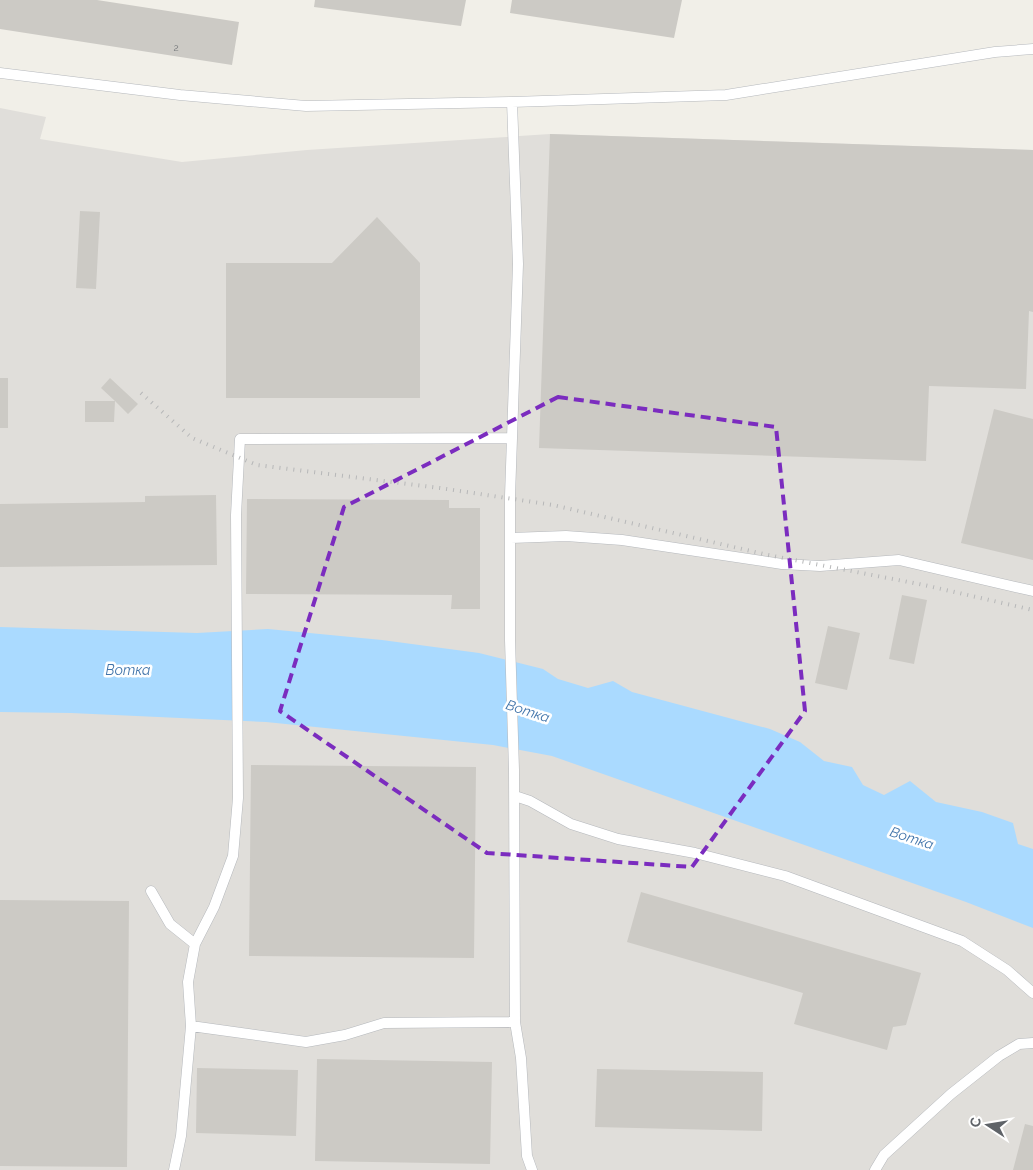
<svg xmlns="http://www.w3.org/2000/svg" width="1033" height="1170" font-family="Raleway,sans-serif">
  <rect width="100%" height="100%" fill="#f1efe8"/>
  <path fill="#e0deda" d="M 0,108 L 46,117 L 40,139 L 182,162 L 307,150 L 550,134 L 1033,150 L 1033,1170 L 0,1170 Z"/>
  <path fill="#aadaff" d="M 0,627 L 197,633 L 268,629 L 382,640 L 479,653 L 543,669 L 558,679 L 588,688 L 613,681 L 632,692 L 770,729 L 800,742 L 824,761 L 852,767 L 863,785 L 884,795 L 910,781 L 936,802 L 982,812 L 1013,823 L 1018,844 L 1033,849 L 1033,928 L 966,902 L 552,756 L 493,745 L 266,722 L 71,713 L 0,712 Z"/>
  <path fill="#cccac5" d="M 0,0 L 97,0 L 239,22 L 232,65 L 0,29 Z
    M 315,0 L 466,0 L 461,26 L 314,7 Z
    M 512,0 L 682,0 L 674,38 L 510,13 Z
    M 550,134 L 1033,150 L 1033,312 L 1029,311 L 1026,389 L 929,386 L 926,461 L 539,448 Z
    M 80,211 L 100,212 L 96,289 L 76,288 Z
    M 377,217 L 420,263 L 420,398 L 226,398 L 226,263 L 332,263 Z
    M 0,378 L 8,378 L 8,428 L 0,428 Z
    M 110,378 L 138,404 L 128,414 L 115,401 L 114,422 L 85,422 L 85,401 L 115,401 L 101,388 Z
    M 994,409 L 1033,419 L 1033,560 L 961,543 Z
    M 216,495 L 217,565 L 0,567 L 0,504 L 145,502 L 145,496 Z
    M 247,499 L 449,500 L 449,508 L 480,508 L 480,609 L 451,609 L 452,595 L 246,594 Z
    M 902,595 L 927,600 L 914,664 L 889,659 Z
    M 828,626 L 860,633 L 847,690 L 815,683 Z
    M 251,765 L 476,767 L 474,958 L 249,956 Z
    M 641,892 L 921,973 L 906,1025 L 893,1027 L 887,1050 L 794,1024 L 803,993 L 627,942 Z
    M 0,900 L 129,901 L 127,1167 L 0,1166 Z
    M 317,1059 L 492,1062 L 490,1164 L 315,1161 Z
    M 197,1068 L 298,1070 L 296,1136 L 196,1133 Z
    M 597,1069 L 763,1072 L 762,1131 L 595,1127 Z
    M 1025,1124 L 1033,1126 L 1033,1170 L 1013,1170 Z"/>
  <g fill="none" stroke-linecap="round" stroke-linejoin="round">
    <defs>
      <path id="service" d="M 0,73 L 180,95 L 306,106 L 512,102 L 726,95 L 995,52 L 1033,49
        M 512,102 L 518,264 L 510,496 L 510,640 L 514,770 L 515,1022 L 521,1058 L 527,1156 L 532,1170
        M 511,538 L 566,536 L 622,540 L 782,564 L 820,566 L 899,560 L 1033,591
        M 515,796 L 530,801 L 571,824 L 618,839 L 695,853 L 785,876 L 962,941 L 1007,970 L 1033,993
        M 151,891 L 170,924 L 195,944
        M 191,1026 L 306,1042 L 345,1035 L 384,1023 L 515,1022
        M 174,1170 L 181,1136 L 191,1026 L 188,982 L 195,944 L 214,907 L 233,856 L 238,798 L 236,515 L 240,439 L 512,438
        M 875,1170 L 884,1155 L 951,1094 L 999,1056 L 1019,1044 L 1033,1043"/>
    </defs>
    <use href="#service" stroke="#b5b8bc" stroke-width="11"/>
    <use href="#service" stroke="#fff" stroke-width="10"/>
    <path stroke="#b6b7b8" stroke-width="4" stroke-dasharray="1 6" stroke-linecap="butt" d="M 141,393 L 192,438 L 257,465 L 440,488 L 553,505 L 768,555 L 924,585 L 1033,610"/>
  </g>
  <path fill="none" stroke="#7b2cbf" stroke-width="4" stroke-dasharray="10 6" stroke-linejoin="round" d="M 558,397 L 776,427 L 805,711 L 692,867 L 487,853 L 280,711 L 344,507 Z"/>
  <g text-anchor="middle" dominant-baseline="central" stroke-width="5" stroke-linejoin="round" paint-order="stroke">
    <g font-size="10" fill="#7a7d7f">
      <text x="176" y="47">2</text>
    </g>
    <g font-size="14" font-style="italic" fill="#4174aa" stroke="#fff">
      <text x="128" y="670">Вотка</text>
      <text transform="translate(528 711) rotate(18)">Вотка</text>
      <text transform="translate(912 838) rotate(18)">Вотка</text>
    </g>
  </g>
  <g transform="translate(988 1125) rotate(282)" stroke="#ffffff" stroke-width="4" paint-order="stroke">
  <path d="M0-4L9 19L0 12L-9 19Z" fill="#5f6368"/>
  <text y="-8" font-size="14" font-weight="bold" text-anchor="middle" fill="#5f6368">С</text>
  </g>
</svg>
